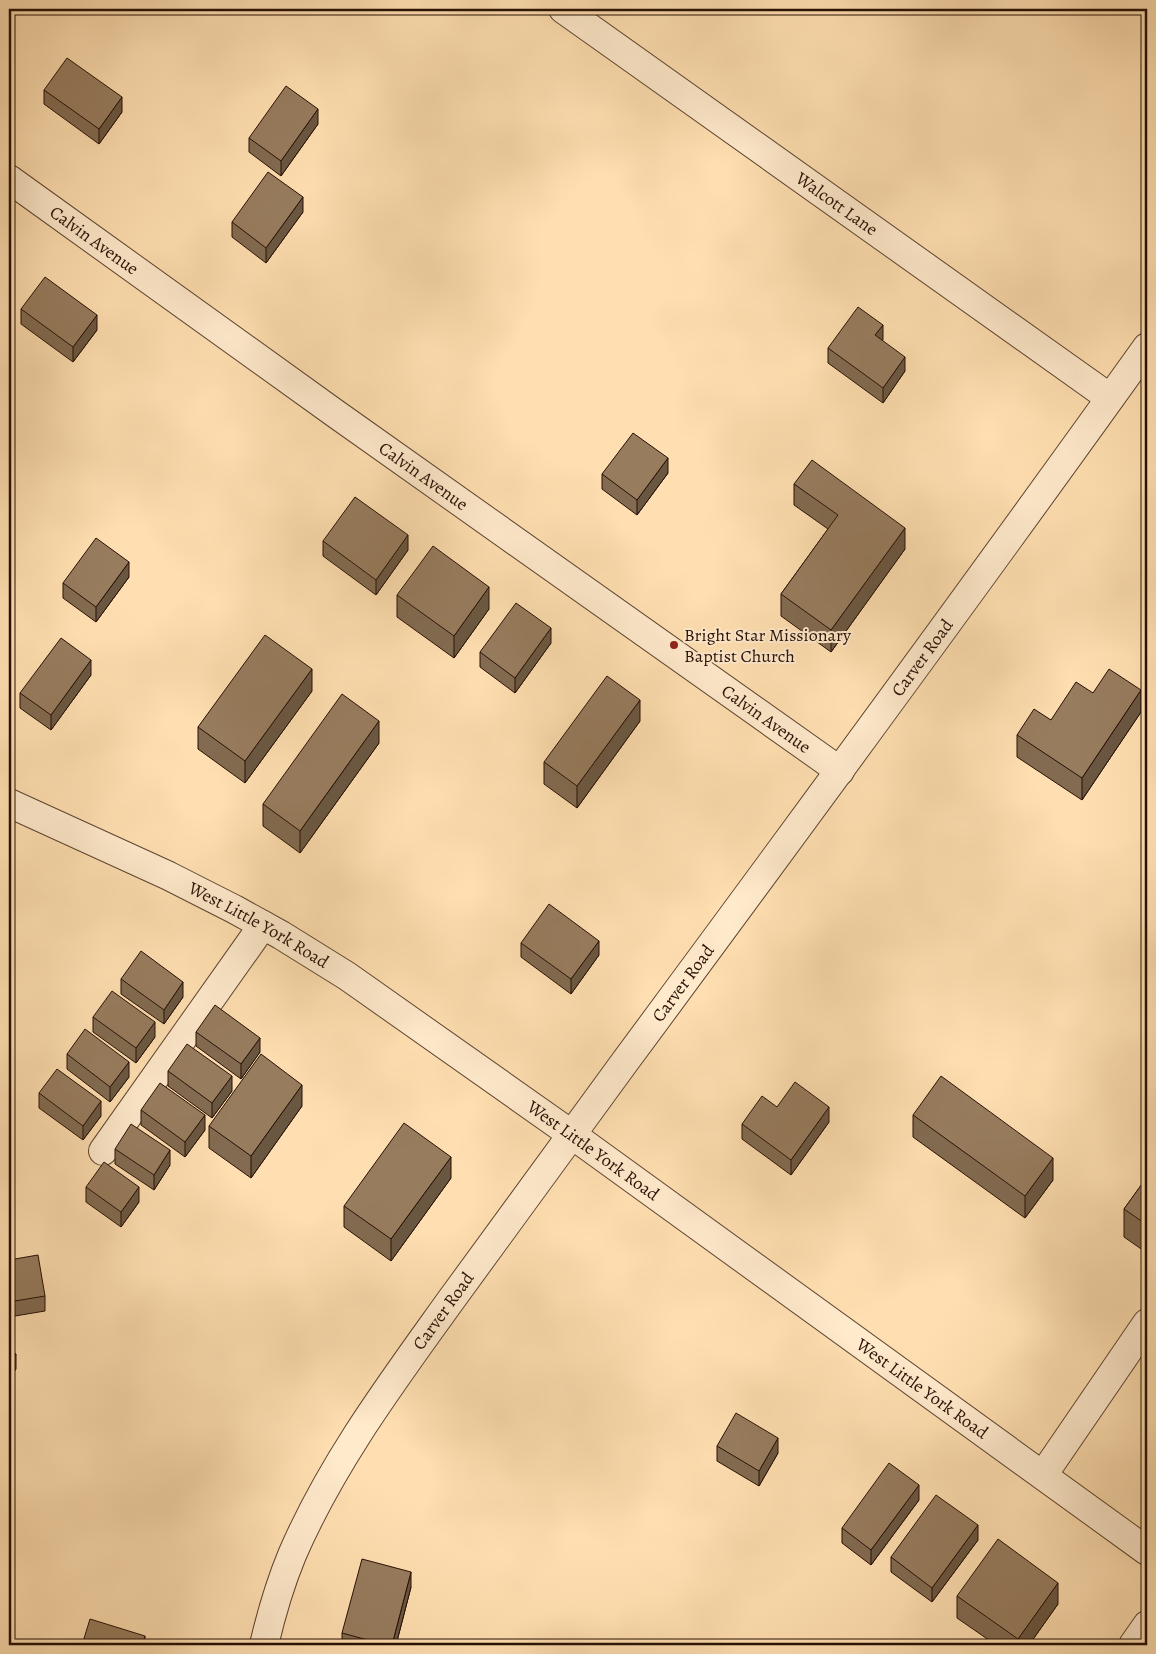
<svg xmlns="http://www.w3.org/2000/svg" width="1156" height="1654" font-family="Alegreya,serif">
  <rect width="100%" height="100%" fill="#ffdfb1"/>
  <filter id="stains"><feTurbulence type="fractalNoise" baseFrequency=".004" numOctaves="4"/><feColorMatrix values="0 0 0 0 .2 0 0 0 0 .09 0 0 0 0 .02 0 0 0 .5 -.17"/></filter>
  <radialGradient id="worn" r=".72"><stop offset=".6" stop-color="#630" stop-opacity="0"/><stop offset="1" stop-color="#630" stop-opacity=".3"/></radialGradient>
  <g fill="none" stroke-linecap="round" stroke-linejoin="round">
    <defs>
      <g id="minor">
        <path id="s1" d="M 563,9 L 1110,398"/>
        <path id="s2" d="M 9,179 L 336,414 L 840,771"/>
        <path id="s3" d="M 9,803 L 169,876 L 234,909 L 281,935 L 347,976 L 571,1134 L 1147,1551"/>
        <path d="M 103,1151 L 263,925"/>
        <path d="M 1043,1475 L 1147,1323"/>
        <path id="s4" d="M 264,1645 C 271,1615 280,1584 292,1555 C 332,1462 393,1381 451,1300 C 508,1221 566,1142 624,1063 C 800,825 975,587 1147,347"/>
        <path d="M 1133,1645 L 1147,1625"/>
      </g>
    </defs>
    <use href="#minor" stroke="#5d4430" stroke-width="30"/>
    <use href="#minor" stroke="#ffeacc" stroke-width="28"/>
  </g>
  <path fill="#826b51" stroke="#271005" d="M 44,90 L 122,112 L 99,144 L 44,104 Z
    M 318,124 L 281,176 L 249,152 L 249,138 Z
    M 303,212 L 266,263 L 232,237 L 232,222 Z
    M 21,309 L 97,330 L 73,362 L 21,324 Z
    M 882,340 L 905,371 L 883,403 L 828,363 L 828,348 Z
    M 668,473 L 637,515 L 602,489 L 602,474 Z
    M 794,484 L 905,549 L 831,652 L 781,616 L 781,594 L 828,529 L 794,505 Z
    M 323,541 L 408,550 L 376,595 L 323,556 Z
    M 129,577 L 96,622 L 63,598 L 63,583 Z
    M 397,595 L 489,609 L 454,658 L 397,617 Z
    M 551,643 L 515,693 L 480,667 L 480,652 Z
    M 91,675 L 51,730 L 20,708 L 20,693 Z
    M 312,691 L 245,783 L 198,749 L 198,727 Z
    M 1093,693 L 1141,712 L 1082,800 L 1017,757 L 1017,735 L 1051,720 Z
    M 640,721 L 577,808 L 544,784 L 544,762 Z
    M 379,743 L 300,853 L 263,826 L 263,804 Z
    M 521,943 L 599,955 L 571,994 L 521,957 Z
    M 121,979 L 183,997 L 164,1024 L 121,994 Z
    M 93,1017 L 155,1037 L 136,1063 L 93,1032 Z
    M 196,1032 L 260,1052 L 241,1079 L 196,1046 Z
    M 67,1054 L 129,1077 L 110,1102 L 67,1069 Z
    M 168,1071 L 232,1091 L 212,1118 L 168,1086 Z
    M 39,1093 L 101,1116 L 83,1140 L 39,1108 Z
    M 302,1106 L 251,1178 L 209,1148 L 209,1126 Z
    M 777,1107 L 829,1122 L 791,1175 L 742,1139 L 742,1124 Z
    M 141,1110 L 205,1130 L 185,1157 L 141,1125 Z
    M 913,1115 L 1053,1180 L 1025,1218 L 913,1137 Z
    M 115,1149 L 170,1165 L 154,1190 L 115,1164 Z
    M 1147,1177 L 1147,1253 L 1124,1237 L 1124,1209 Z
    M 451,1178 L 391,1261 L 344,1227 L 344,1206 Z
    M 86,1187 L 139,1202 L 121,1227 L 86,1202 Z
    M 9,1260 L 45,1296 L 45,1311 L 9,1317 Z
    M 717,1446 L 778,1453 L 759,1486 L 717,1461 Z
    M 919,1500 L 871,1565 L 842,1543 L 842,1528 Z
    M 978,1540 L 932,1602 L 891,1572 L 891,1557 Z
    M 411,1587 L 396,1645 L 342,1645 L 342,1633 Z
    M 957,1596 L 1058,1604 L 1029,1645 L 996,1645 L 957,1618 Z"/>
  <path fill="#6a5742" stroke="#271005" d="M 122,97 L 122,112 L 99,144 L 99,129 Z
    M 318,109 L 318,124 L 281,176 L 281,161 Z
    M 303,197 L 303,212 L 266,263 L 266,248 Z
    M 97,315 L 97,330 L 73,362 L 73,347 Z
    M 883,325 L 883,340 L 875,350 L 875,335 Z
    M 905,357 L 905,371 L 883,403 L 883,388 Z
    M 668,458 L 668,473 L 637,515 L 637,500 Z
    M 905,528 L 905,549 L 831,652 L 831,630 Z
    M 408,535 L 408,550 L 376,595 L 376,580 Z
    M 129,562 L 129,577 L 96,622 L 96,607 Z
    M 489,587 L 489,609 L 454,658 L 454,636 Z
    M 551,628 L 551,643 L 515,693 L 515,678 Z
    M 91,660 L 91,675 L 51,730 L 51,715 Z
    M 312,669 L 312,691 L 245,783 L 245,761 Z
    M 1141,690 L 1141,712 L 1082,800 L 1082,778 Z
    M 640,700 L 640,721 L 577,808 L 577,786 Z
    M 379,721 L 379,743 L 300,853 L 300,831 Z
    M 599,941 L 599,955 L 571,994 L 571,979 Z
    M 183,982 L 183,997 L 164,1024 L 164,1010 Z
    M 155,1022 L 155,1037 L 136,1063 L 136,1048 Z
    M 260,1038 L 260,1052 L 241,1079 L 241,1064 Z
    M 129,1062 L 129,1077 L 110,1102 L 110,1087 Z
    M 232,1076 L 232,1091 L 212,1118 L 212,1103 Z
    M 302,1085 L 302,1106 L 251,1178 L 251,1156 Z
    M 101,1101 L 101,1116 L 83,1140 L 83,1126 Z
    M 829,1107 L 829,1122 L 791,1175 L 791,1160 Z
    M 205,1115 L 205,1130 L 185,1157 L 185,1142 Z
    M 170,1150 L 170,1165 L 154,1190 L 154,1175 Z
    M 451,1157 L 451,1178 L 391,1261 L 391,1239 Z
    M 1053,1158 L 1053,1180 L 1025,1218 L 1025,1196 Z
    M 139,1187 L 139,1202 L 121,1227 L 121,1212 Z
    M 14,1195 L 14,1210 L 9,1218 L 9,1203 Z
    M 16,1354 L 16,1369 L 9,1380 L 9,1365 Z
    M 778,1438 L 778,1453 L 759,1486 L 759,1471 Z
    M 919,1485 L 919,1500 L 871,1565 L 871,1550 Z
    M 978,1525 L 978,1540 L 932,1602 L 932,1588 Z
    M 411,1572 L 411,1587 L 396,1645 L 392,1645 Z
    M 1058,1583 L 1058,1604 L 1029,1645 L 1018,1645 L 1018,1639 Z
    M 145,1636 L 145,1645 L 142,1645 Z"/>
  <path fill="#977c5e" stroke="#271005" d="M 67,58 L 122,97 L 99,129 L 44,90 Z
    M 286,86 L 318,109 L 281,161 L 249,138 Z
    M 268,172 L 303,197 L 266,248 L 232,222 Z
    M 45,277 L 97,315 L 73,347 L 21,309 Z
    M 858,307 L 883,325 L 875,335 L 905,357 L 883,388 L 828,348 Z
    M 633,433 L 668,458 L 637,500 L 602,474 Z
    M 812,460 L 905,528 L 831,630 L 781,594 L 838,515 L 794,484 Z
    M 355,497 L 408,535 L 376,580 L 323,541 Z
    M 96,538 L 129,562 L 96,607 L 63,583 Z
    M 433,546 L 489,587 L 454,636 L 397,595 Z
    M 516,603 L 551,628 L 515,678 L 480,652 Z
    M 265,635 L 312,669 L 245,761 L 198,727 Z
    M 61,638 L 91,660 L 51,715 L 20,693 Z
    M 1109,669 L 1141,690 L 1082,778 L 1017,735 L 1034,709 L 1051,720 L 1076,682 L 1093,693 Z
    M 607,676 L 640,700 L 577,786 L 544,762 Z
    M 342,694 L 379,721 L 300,831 L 263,804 Z
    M 549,904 L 599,941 L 571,979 L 521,943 Z
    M 141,951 L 183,982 L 164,1010 L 121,979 Z
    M 112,991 L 155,1022 L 136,1048 L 93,1017 Z
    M 215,1005 L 260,1038 L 241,1064 L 196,1032 Z
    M 85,1029 L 129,1062 L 110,1087 L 67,1054 Z
    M 187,1044 L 232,1076 L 212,1103 L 168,1071 Z
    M 261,1054 L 302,1085 L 251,1156 L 209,1126 Z
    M 57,1069 L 101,1101 L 83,1126 L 39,1093 Z
    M 941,1076 L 1053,1158 L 1025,1196 L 913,1115 Z
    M 795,1082 L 829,1107 L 791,1160 L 742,1124 L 762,1096 L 777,1107 Z
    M 160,1083 L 205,1115 L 185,1142 L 141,1110 Z
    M 404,1123 L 451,1157 L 391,1239 L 344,1206 Z
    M 131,1124 L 170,1150 L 154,1175 L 115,1149 Z
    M 104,1162 L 139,1187 L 121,1212 L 86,1187 Z
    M 1147,1177 L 1147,1225 L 1124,1209 Z
    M 9,1191 L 14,1195 L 9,1203 Z
    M 38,1255 L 45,1296 L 9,1302 L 9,1260 Z
    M 9,1349 L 16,1354 L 9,1365 Z
    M 736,1413 L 778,1438 L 759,1471 L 717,1446 Z
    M 889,1463 L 919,1485 L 871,1550 L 842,1528 Z
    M 936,1495 L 978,1525 L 932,1588 L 891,1557 Z
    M 998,1539 L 1058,1583 L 1018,1639 L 957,1596 Z
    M 362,1559 L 411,1572 L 392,1645 L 386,1645 L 342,1633 Z
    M 90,1619 L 145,1636 L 142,1645 L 82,1645 Z
    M 1016,1640 L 1023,1645 L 1012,1645 Z"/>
  <circle fill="#8f2418" stroke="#ffeacc" stroke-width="2" cx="674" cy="645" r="5"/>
  <g text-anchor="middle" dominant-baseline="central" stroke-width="4" stroke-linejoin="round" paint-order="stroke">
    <g font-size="18" fill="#271005" stroke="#ffeacc">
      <text stroke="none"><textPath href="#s1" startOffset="336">Walcott Lane</textPath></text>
      <text stroke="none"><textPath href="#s2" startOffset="105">Calvin Avenue</textPath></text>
      <text stroke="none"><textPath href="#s2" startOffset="510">Calvin Avenue</textPath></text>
      <text stroke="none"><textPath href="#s4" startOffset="1192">Carver Road</textPath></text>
      <text stroke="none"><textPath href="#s2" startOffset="930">Calvin Avenue</textPath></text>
      <text stroke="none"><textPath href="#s3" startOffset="278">West Little York Road</textPath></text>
      <text stroke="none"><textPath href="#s4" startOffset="788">Carver Road</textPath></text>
      <text stroke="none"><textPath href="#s3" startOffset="682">West Little York Road</textPath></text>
      <text stroke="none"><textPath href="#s4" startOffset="382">Carver Road</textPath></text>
      <text stroke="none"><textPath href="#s3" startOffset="1088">West Little York Road</textPath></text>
    </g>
    <g font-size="18" fill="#271005" stroke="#ffeacc" text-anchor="start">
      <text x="684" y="635">Bright Star Missionary<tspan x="684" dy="21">Baptist Church</tspan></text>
    </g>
  </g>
  <rect width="1156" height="1654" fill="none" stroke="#ffdfb1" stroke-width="30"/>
  <rect x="10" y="10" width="1136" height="1634" fill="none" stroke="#271005" stroke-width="2.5"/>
  <rect x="15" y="15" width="1126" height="1624" fill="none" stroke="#271005"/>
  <rect width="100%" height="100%" filter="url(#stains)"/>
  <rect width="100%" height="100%" fill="url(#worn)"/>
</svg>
